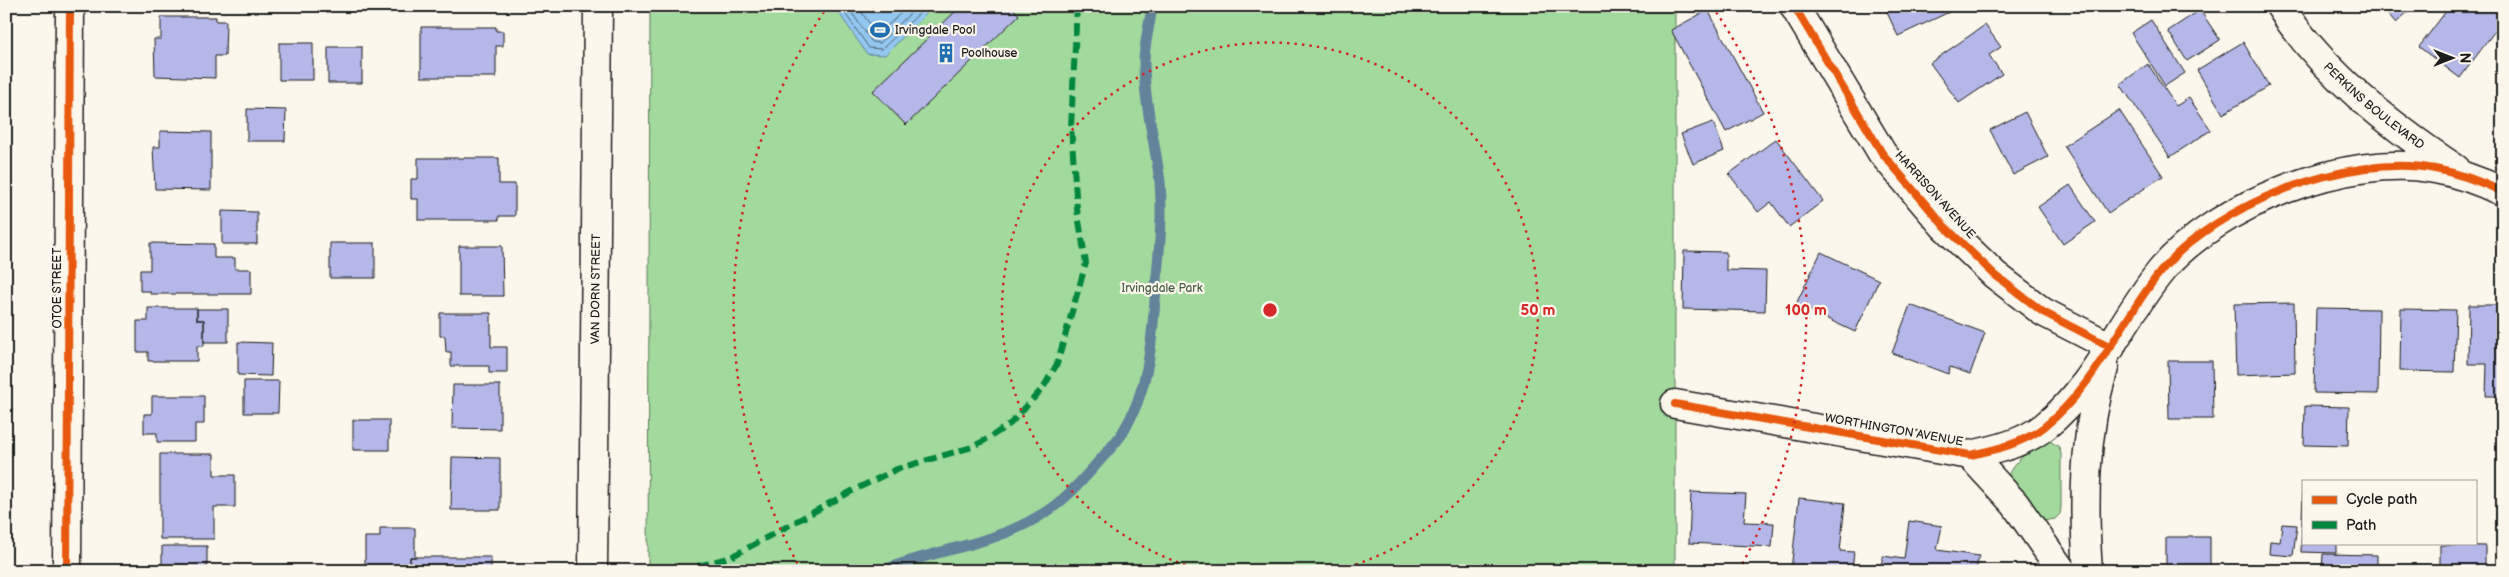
<svg xmlns="http://www.w3.org/2000/svg" width="2509" height="577" font-family="'Balsamiq Sans',sans-serif">
  <rect width="100%" height="100%" fill="#fbf7ec"/>
  <filter id="ink" filterUnits="userSpaceOnUse"><feTurbulence type="fractalNoise" baseFrequency=".02" numOctaves="2"/><feDisplacementMap in="SourceGraphic" scale="10" xChannelSelector="R" yChannelSelector="G"/><feConvolveMatrix kernelMatrix="1 2 1 2 8 2 1 2 1" color-interpolation-filters="sRGB"/></filter>
  <g filter="url(#ink)">
    <path fill="#a2d99d" stroke="#5f7a5c" d="M 650,6 L 1675,6 L 1675,571 L 648,571 Z
      M 2050,441 L 2059,447 L 2061,454 L 2061,507 L 2060,514 L 2055,519 L 2043,521 L 2008,477 C 2010,464 2037,442 2050,441 Z"/>
    <path fill="#93c7f0" stroke="#63839b" d="M 834,6 L 934,6 L 885,55 L 867,54 Z"/>
    <g fill="none" stroke-linecap="round" stroke-linejoin="round">
      <path stroke="#4c6071" stroke-width="1" d="M 840,6 L 869,48 L 882,49 L 927,6
        M 847,6 L 872,42 L 880,43 L 918,6
        M 857,6 L 878,35 L 908,6"/>
      <path stroke="#63839b" stroke-width="11" d="M 882,571 C 934,549 992,546 1041,515 C 1062,503 1078,485 1094,467 C 1103,456 1115,445 1123,432 C 1150,388 1152,338 1156,287 C 1159,252 1163,218 1160,182 C 1155,142 1144,103 1144,62 C 1144,44 1150,24 1152,6"/>
    </g>
    <path fill="#b4b7e8" stroke="#1c1c1c" d="M 961,6 L 1011,6 L 1019,15 L 906,125 L 873,91 Z
      M 1884,6 L 1962,6 L 1898,36 Z
      M 2381,6 L 2414,6 L 2396,23 Z
      M 2450,6 L 2503,6 L 2503,20 L 2460,78 L 2419,47 Z
      M 1708,10 L 1763,112 L 1726,132 L 1671,30 Z
      M 2200,10 L 2220,40 L 2187,61 L 2168,31 Z
      M 161,17 L 216,17 L 216,21 L 226,21 L 225,56 L 215,56 L 215,78 L 155,76 L 154,39 L 161,39 Z
      M 2151,20 L 2185,73 L 2165,86 L 2131,33 Z
      M 1985,25 L 2001,47 L 1989,55 L 2002,74 L 1959,103 L 1930,63 Z
      M 421,27 L 496,27 L 496,31 L 503,31 L 503,46 L 496,46 L 496,77 L 421,77 Z
      M 2243,42 L 2269,86 L 2223,114 L 2197,70 Z
      M 279,43 L 313,43 L 313,80 L 279,80 Z
      M 328,47 L 362,47 L 362,83 L 328,83 Z
      M 2148,64 L 2176,106 L 2189,98 L 2211,130 L 2170,157 L 2120,84 Z
      M 247,109 L 286,110 L 285,141 L 247,141 Z
      M 2119,110 L 2163,176 L 2108,213 L 2064,146 Z
      M 2025,112 L 2048,157 L 2013,175 L 1990,130 Z
      M 1713,122 L 1724,151 L 1693,164 L 1681,134 Z
      M 160,131 L 211,132 L 211,190 L 155,189 L 153,147 L 160,147 Z
      M 1776,139 L 1823,201 L 1789,227 L 1771,202 L 1758,212 L 1729,174 Z
      M 418,158 L 499,158 L 499,184 L 515,184 L 515,216 L 499,216 L 499,220 L 418,220 L 418,199 L 411,199 L 411,179 L 418,179 Z
      M 2070,185 L 2095,222 L 2063,244 L 2038,207 Z
      M 222,211 L 257,212 L 257,244 L 222,244 Z
      M 150,243 L 214,244 L 214,258 L 235,258 L 235,269 L 251,269 L 251,294 L 150,294 L 150,291 L 140,291 L 140,270 L 150,270 Z
      M 330,243 L 375,243 L 375,278 L 330,278 Z
      M 459,246 L 502,246 L 503,296 L 459,296 Z
      M 1684,251 L 1726,252 L 1726,270 L 1766,271 L 1765,311 L 1683,309 Z
      M 1821,252 L 1879,280 L 1855,332 L 1796,304 Z
      M 2294,303 L 2295,373 L 2236,375 L 2234,304 Z
      M 1910,305 L 1985,333 L 1970,374 L 1950,367 L 1948,374 L 1892,353 Z
      M 2469,305 L 2503,305 L 2503,396 L 2486,396 L 2487,364 L 2468,364 Z
      M 148,308 L 197,308 L 197,320 L 204,320 L 204,346 L 197,346 L 197,361 L 148,361 L 148,352 L 137,352 L 137,321 L 148,321 Z
      M 2316,308 L 2379,309 L 2378,394 L 2314,393 Z
      M 197,309 L 228,309 L 228,342 L 204,342 L 204,320 L 197,320 Z
      M 2401,309 L 2456,310 L 2454,372 L 2400,371 Z
      M 440,313 L 491,313 L 491,347 L 507,347 L 507,373 L 489,373 L 489,366 L 451,366 L 451,352 L 446,352 L 445,336 L 440,336 Z
      M 238,342 L 272,343 L 271,376 L 238,375 Z
      M 2168,361 L 2212,361 L 2213,419 L 2169,419 Z
      M 244,381 L 279,381 L 278,413 L 244,413 Z
      M 453,385 L 500,385 L 500,429 L 452,428 Z
      M 152,396 L 204,396 L 204,424 L 195,424 L 195,442 L 157,442 L 157,433 L 144,433 L 144,414 L 152,414 Z
      M 2305,406 L 2349,407 L 2348,446 L 2304,445 Z
      M 353,420 L 389,420 L 389,450 L 353,450 Z
      M 160,454 L 214,454 L 214,475 L 235,475 L 235,507 L 214,507 L 214,539 L 160,539 Z
      M 452,457 L 500,458 L 500,510 L 451,510 Z
      M 2303,489 L 2303,543 L 2336,543 L 2336,553 L 2301,552 Z
      M 1691,492 L 1746,494 L 1744,522 L 1774,523 L 1772,547 L 1689,543 Z
      M 1799,498 L 1845,503 L 1840,551 L 1854,552 L 1852,571 L 1791,570 Z
      M 1909,521 L 1942,526 L 1937,550 L 1979,556 L 1976,571 L 1880,571 L 1883,556 L 1904,559 Z
      M 2282,524 L 2297,525 L 2293,556 L 2269,554 L 2270,541 L 2280,542 Z
      M 380,528 L 415,528 L 415,557 L 410,557 L 410,567 L 365,568 L 365,537 L 380,537 Z
      M 2166,537 L 2210,537 L 2210,571 L 2166,571 Z
      M 2440,545 L 2485,546 L 2485,571 L 2440,571 Z
      M 162,546 L 207,546 L 207,571 L 162,571 Z
      M 2323,554 L 2377,555 L 2377,571 L 2322,571 Z
      M 410,557 L 491,557 L 491,571 L 410,571 Z"/>
    <g fill="none" stroke-linecap="round" stroke-linejoin="round">
      <defs>
        <g id="street">
          <path d="M 1794,6 L 1882,153 L 1944,226 L 1995,275 L 2043,312 L 2111,347"/>
          <path id="s1" d="M 2280,6 C 2321,72 2392,127 2456,169"/>
          <path d="M 1675,404 L 1970,455 C 1995,450 2024,443 2044,427 C 2096,386 2120,321 2161,271 C 2216,204 2350,152 2435,169 C 2458,173 2482,182 2503,192"/>
          <path d="M 1970,455 L 2015,504 L 2062,571"/>
          <path d="M 67,571 L 70,6"/>
          <path d="M 2088,571 C 2083,503 2084,433 2104,368"/>
        </g>
        <g id="secondary">
          <path id="s2" d="M 593,571 L 598,6"/>
        </g>
      </defs>
      <use href="#street" stroke="#1c1c1c" stroke-width="31"/>
      <use href="#secondary" stroke="#1c1c1c" stroke-width="31"/>
      <use href="#street" stroke="#fbf7ec" stroke-width="28"/>
      <use href="#secondary" stroke="#fbf7ec" stroke-width="28"/>
      <path stroke="#00873e" stroke-width="6" stroke-dasharray="12 6" stroke-linecap="butt" d="M 680,571 L 731,557 L 852,491 L 897,469 L 972,447 L 989,438 L 1011,423 L 1043,388 L 1057,364 L 1086,263 L 1077,209 L 1071,127 L 1077,6"/>
      <defs>
        <path id="cycleway" d="M 1794,6 L 1882,153 L 1944,226 L 1995,275 L 2043,312 L 2111,347
          M 1675,404 L 1970,455 C 1995,450 2024,443 2044,427 C 2096,386 2120,321 2161,271 C 2216,204 2350,152 2435,169 C 2458,173 2482,182 2503,192
          M 67,571 L 70,6"/>
      </defs>
      <use href="#cycleway" stroke="#fbf7ec" stroke-width="11"/>
      <use href="#cycleway" stroke="#e8590c" stroke-width="8"/>
    </g>
  </g>
  <g fill="none" stroke="#d62828" stroke-width="2.5" stroke-dasharray="2.5 5">
    <path d="M1207 571A268 268 0 1 1 1333 571"/>
    <path d="M801 570A536 536 0 0 1 828 6M1712 6A536 536 0 0 1 1739 570"/>
  </g>
  <defs>
    <symbol id="stadium-bare" viewBox="-9 -9 18 18"><path d="M0-5a6.5 5 0 1 0 0 10a6.5 5 0 1 0 0-10ZM-3.5-1.8h7v3.6h-7Z" fill="#1f6fb2" stroke="#fbf7ec" stroke-width="2.5" paint-order="stroke"/></symbol>
    <symbol id="building-bare" viewBox="-9 -9 18 18"><path d="M-4-6H4V6H1V3H-1V6H-4ZM-2.5-4.3h1.7v1.8h-1.7ZM.8-4.3h1.7v1.8H.8ZM-2.5-1h1.7V.8h-1.7ZM.8-1h1.7V.8H.8Z" fill="#1f6fb2" stroke="#fbf7ec" stroke-width="2.5" paint-order="stroke"/></symbol>
  </defs>
  <g fill-rule="evenodd">
    <use href="#stadium-bare" x="866" y="16" width="28" height="28"/>
    <use href="#building-bare" x="932" y="39" width="28" height="28"/>
  </g>
  <g text-anchor="middle" dominant-baseline="central" stroke-width="4.5" stroke-linejoin="round" paint-order="stroke">
    <g font-size="12" fill="#1c1c1c" stroke="#fbf7ec" text-anchor="start">
      <text x="895" y="30">Irvingdale Pool</text>
      <text x="961" y="53">Poolhouse</text>
    </g>
    <g font-size="12" fill="#1c1c1c" stroke="#fbf7ec">
      <text stroke="none"><textPath href="#s1" startOffset="138">PERKINS BOULEVARD</textPath></text>
      <text transform="translate(1935 195) rotate(48)">HARRISON AVENUE</text>
      <text transform="translate(57 288) rotate(-90)">OTOE STREET</text>
      <text stroke="none"><textPath href="#s2" startOffset="282">VAN DORN STREET</textPath></text>
      <text transform="translate(1894 430) rotate(10)">WORTHINGTON AVENUE</text>
    </g>
    <g font-size="12" fill="#4b5e49" stroke="#fbf7ec">
      <text x="1162" y="288">Irvingdale Park</text>
    </g>
  </g>
  <circle cx="1270" cy="310" r="8" fill="#d62828" stroke="#fbf7ec" stroke-width="2.5"/>
  <g font-size="15" text-anchor="middle" font-weight="bold" fill="#d62828" stroke="#fbf7ec" stroke-width="4.5" stroke-linejoin="round" paint-order="stroke">
    <text x="1538" y="315">50 m</text>
    <text x="1806" y="315">100 m</text>
  </g>
  <rect width="2509" height="577" fill="none" stroke="#fbf7ec" stroke-width="25"/>
  <rect x="12" y="12" width="2484" height="552" fill="none" stroke="#1c1c1c" stroke-width="2" filter="url(#ink)"/>
  <rect x="2302" y="480" width="175" height="65" fill="#fbf7ec" stroke="#a29f99"/>
  <rect x="2312" y="496" width="25" height="8" fill="#e8590c" stroke="#a29f99"/>
  <text x="2346" y="504" font-size="15" fill="#1c1c1c">Cycle path</text>
  <rect x="2312" y="521" width="25" height="8" fill="#00873e" stroke="#a29f99"/>
  <text x="2346" y="530" font-size="15" fill="#1c1c1c">Path</text>
  <g transform="translate(2452 58) rotate(90)" stroke="#fbf7ec" stroke-width="4" paint-order="stroke">
  <path d="M0-4L9 19L0 12L-9 19Z" fill="#1c1c1c"/>
  <text y="-8" font-size="14" font-weight="bold" text-anchor="middle" fill="#1c1c1c">N</text>
  </g>
</svg>
